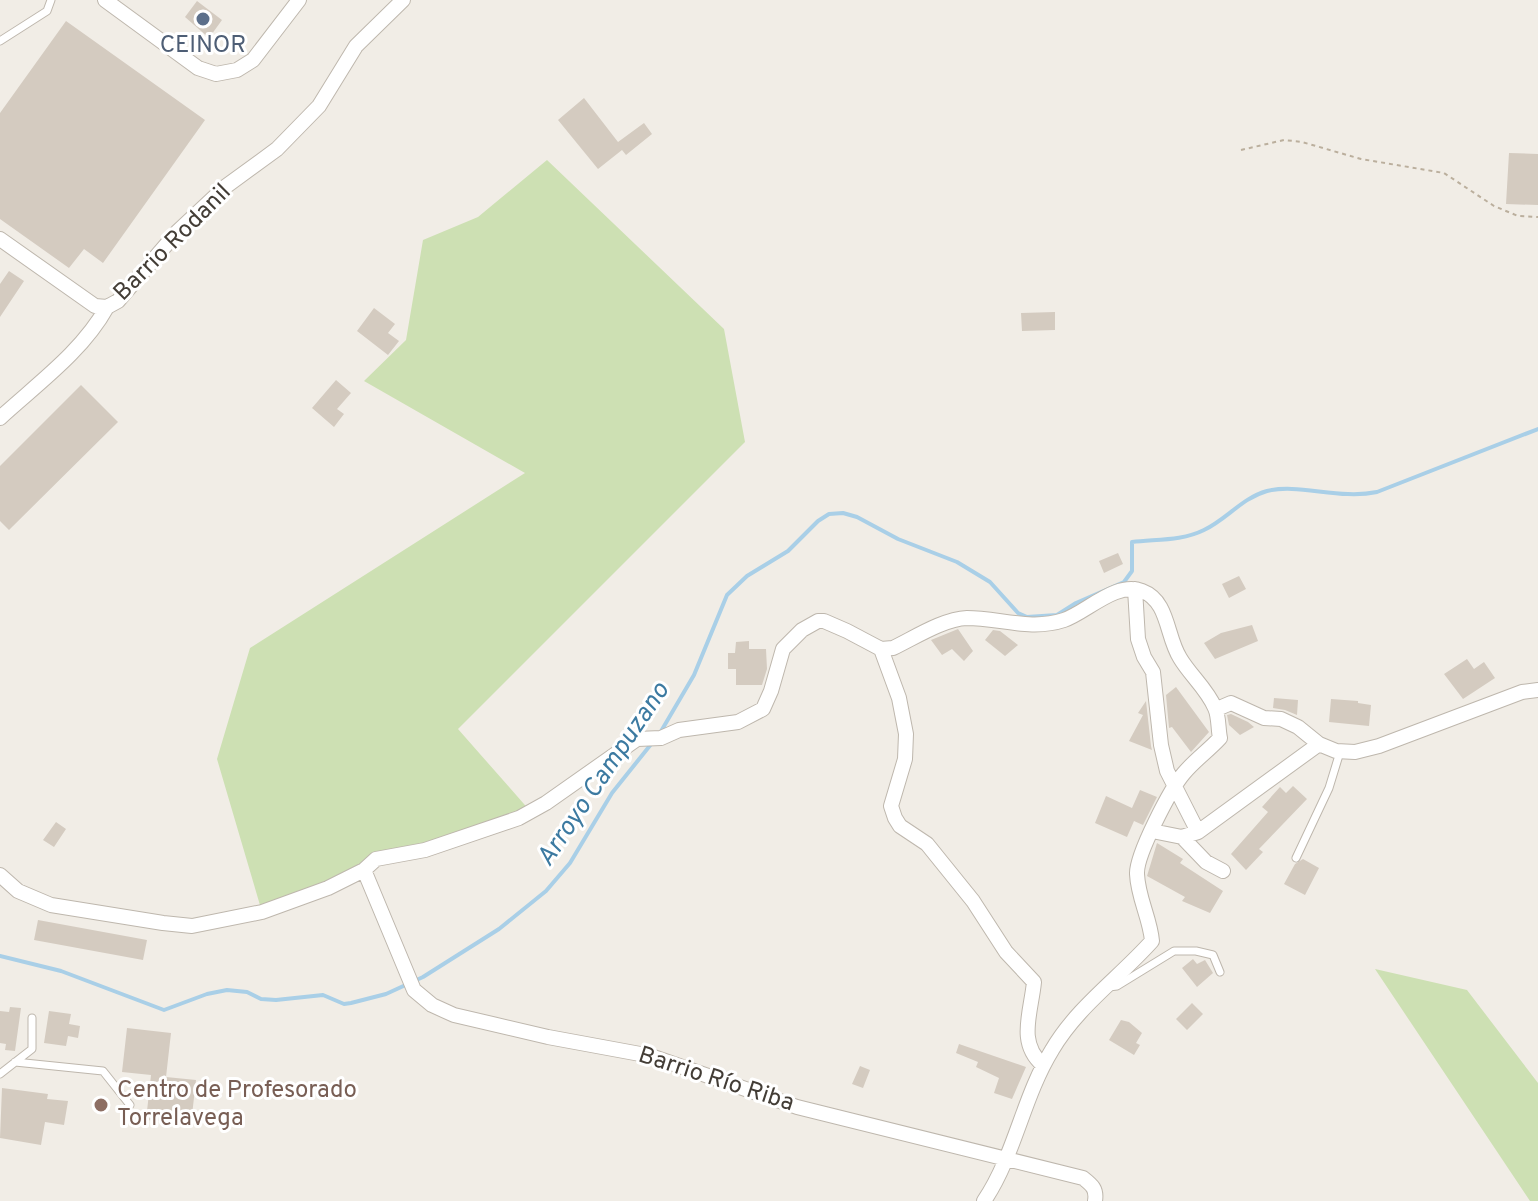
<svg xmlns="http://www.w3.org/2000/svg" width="1538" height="1201" font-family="Overpass,sans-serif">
  <rect width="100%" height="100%" fill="#f1ede6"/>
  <path fill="#cde0b3" d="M 547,160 L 724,329 L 745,442 L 458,729 L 531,812 L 376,859 L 262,912 L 217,759 L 250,648 L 525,473 L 364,381 L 406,340 L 423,240 L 478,217 Z
    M 1375,969 L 1467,990 L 1538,1083 L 1538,1201 L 1530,1201 Z"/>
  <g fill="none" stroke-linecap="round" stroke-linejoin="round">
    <path stroke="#a9cfe7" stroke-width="4" d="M 660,733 L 694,675 L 727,595 L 747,576 L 788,551 L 818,521 L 829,514 L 843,513 L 857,517 L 898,539 L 957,562 L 990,582 L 1018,613 L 1027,617 L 1057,615 L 1076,603 L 1124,582 L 1132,571 L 1132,542 C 1156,539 1182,541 1204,530 C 1227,519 1242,498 1267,491 C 1299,483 1339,500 1377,492 L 1538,429
      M 0,956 L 61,971 L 164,1010 L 207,994 L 227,990 L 247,992 L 261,999 L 276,1000 L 323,995 L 344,1004 L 351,1003 L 386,994 L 423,977 L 499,929 L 546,891 L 570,863 L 612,793 L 652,743"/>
  </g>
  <path fill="#d4cbc0" d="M 197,1 L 222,20 L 209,38 L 185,17 Z
    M 66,21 L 205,120 L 103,263 L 84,249 L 69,268 L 0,219 L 0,113 Z
    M 584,98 L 618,142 L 644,123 L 652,134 L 626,155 L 622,150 L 598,169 L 558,120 Z
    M 1509,153 L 1538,154 L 1538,205 L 1506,204 Z
    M 9,271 L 24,281 L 0,317 L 0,284 Z
    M 374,308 L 395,324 L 388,333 L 399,341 L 388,355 L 357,331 Z
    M 1055,312 L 1055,330 L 1022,331 L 1021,313 Z
    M 336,380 L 351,393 L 337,409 L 344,414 L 334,427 L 312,408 Z
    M 81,385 L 118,422 L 9,530 L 0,521 L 0,466 Z
    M 1118,553 L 1123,564 L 1104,573 L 1099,561 Z
    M 1239,576 L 1246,589 L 1229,598 L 1222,584 Z
    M 1252,625 L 1258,641 L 1215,659 L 1204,643 L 1221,633 Z
    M 958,629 L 973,651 L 964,661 L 952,649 L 942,655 L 931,640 Z
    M 993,630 L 1000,631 L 1018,645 L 1005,656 L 985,640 Z
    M 749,641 L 749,649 L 766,649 L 767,669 L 762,685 L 736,685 L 736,669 L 728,669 L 728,653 L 735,653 L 736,642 Z
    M 1467,659 L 1474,669 L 1484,662 L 1495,678 L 1463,699 L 1444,674 Z
    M 1176,687 L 1209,732 L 1191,752 L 1172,727 L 1169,728 L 1166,695 Z
    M 1274,698 L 1298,700 L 1297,715 L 1285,710 L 1273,708 Z
    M 1331,699 L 1358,701 L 1358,703 L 1371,705 L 1369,726 L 1329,722 Z
    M 1146,701 L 1151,746 L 1152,750 L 1129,741 L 1143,715 L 1138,713 Z
    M 1231,714 L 1248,722 L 1254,727 L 1240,735 L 1229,725 L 1227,715 Z
    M 1293,786 L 1307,799 L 1259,849 L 1263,852 L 1246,870 L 1231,854 L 1268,812 L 1262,807 L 1280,787 L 1286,793 Z
    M 1140,790 L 1157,797 L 1143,825 L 1134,821 L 1127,837 L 1095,823 L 1106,796 L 1132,808 Z
    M 56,822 L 66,829 L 54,847 L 43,840 Z
    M 1157,843 L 1183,859 L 1180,863 L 1223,891 L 1210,913 L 1182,901 L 1185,897 L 1147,876 Z
    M 1303,859 L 1319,868 L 1305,895 L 1284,884 L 1295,864 Z
    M 38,920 L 147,940 L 143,960 L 34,940 Z
    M 1193,959 L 1197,964 L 1205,960 L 1213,973 L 1197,987 L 1182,968 Z
    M 1192,1003 L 1203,1014 L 1187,1030 L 1176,1019 Z
    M 10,1007 L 21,1008 L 15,1051 L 5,1050 L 6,1044 L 0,1043 L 0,1011 L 9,1012 Z
    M 49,1011 L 71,1014 L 69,1024 L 80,1026 L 78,1038 L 68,1036 L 66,1046 L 44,1043 Z
    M 1121,1020 L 1129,1022 L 1142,1033 L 1136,1043 L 1140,1045 L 1134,1055 L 1109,1040 Z
    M 127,1028 L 171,1033 L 166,1077 L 196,1080 L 191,1124 L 146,1120 L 151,1075 L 122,1072 Z
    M 959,1044 L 1026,1067 L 1012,1099 L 994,1093 L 999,1078 L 976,1067 L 978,1062 L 956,1053 Z
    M 860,1066 L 870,1070 L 863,1088 L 852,1084 Z
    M 2,1088 L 48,1094 L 47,1099 L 68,1101 L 64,1125 L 45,1122 L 41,1145 L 0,1138 Z"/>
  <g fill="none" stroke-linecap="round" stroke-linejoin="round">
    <defs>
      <path id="service" d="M 0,41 L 47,11 L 51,0
        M 1296,858 L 1329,788 L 1340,752
        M 1109,987 L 1117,986 L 1174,951 L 1196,951 L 1213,955 L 1220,972
        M 15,1062 L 103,1071 L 130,1105
        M 0,1074 L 32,1049 L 32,1018"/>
      <path id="minor" d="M 105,0 L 198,68 L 216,74 L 237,70 L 253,60 L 299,0
        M 0,239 L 95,306 L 107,307 L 118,301 L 178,231 L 225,187 L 277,149 L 319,106 L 356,46 L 403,0
        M 0,418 C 37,384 82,352 107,307
        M 1135,589 L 1138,639 L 1144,657 L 1153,672 L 1161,745 L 1167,771 L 1198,832
        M 881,649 L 899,698 L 906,734 L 905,759 L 891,806 L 895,818 L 900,826 L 927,844 L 973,901 L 1006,952 L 1034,982 C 1031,1013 1017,1043 1043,1065
        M 1217,709 L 1231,703 L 1264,718 L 1281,719 L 1298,727 L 1319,744 L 1336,751 L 1355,752 L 1379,746 L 1522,692 L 1538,690
        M 1152,831 L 1182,837 L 1198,832 L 1319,744
        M 1182,837 L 1206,862 L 1223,871
        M 364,870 L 414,990 L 432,1005 L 454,1015 L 548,1037 L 651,1056 L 797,1107 L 1083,1178 C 1092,1185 1097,1189 1095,1201
        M 0,875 L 18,891 L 51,905 L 163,923 L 192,926 L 262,912 L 328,888 L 364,870 L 376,859 L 425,850 L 519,818 L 546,803 L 637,739 L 661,738 L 679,730 L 738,722 L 763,709 L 771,691 L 783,649 L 802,630 L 818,621 L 824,621 L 847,631 L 881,649 L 893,648 C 914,638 943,619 967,618 C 999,618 1031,631 1064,620 C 1087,612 1116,581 1142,591 C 1169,601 1166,636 1180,658 C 1190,675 1207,689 1215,708 C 1219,716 1218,729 1220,738 C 1209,750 1195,760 1184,773 C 1171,788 1136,855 1137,874 C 1138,898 1150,918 1152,941 C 1119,978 1077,1007 1052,1050 C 1023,1097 1015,1155 984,1201"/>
    </defs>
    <use href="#service" stroke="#beb7ad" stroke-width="9"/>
    <use href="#minor" stroke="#beb7ad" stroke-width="16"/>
    <path stroke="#bbaf9d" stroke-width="2" stroke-dasharray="4 4" stroke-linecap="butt" d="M 1241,150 L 1284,140 L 1302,142 L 1361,159 L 1444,173 L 1494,206 L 1518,216 L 1538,217"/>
    <use href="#service" stroke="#fff" stroke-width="7"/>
    <use href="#minor" stroke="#fff" stroke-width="14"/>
  </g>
  <circle fill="#5c6f8a" stroke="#fff" stroke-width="3" cx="203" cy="19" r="8"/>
  <circle fill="#8d6e63" stroke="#fff" stroke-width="3" cx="101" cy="1105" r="8"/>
  <g text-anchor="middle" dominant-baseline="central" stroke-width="6" stroke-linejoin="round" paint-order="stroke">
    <g font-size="24" fill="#4e5e75" stroke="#fff">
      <text x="203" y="46">CEINOR</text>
    </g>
    <g font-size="24" fill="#433d36" stroke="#fff">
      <text transform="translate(173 243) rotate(-45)">Barrio Rodanil</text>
      <text transform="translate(716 1080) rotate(18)">Barrio Río Riba</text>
    </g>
    <g font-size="24" fill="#785e54" stroke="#fff" text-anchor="start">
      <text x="117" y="1091">Centro de Profesorado<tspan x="117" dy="28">Torrelavega</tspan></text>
    </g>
    <g font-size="26" font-style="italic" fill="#3c7aa1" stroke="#fff">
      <text transform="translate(604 775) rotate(-56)">Arroyo Campuzano</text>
    </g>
  </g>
</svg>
